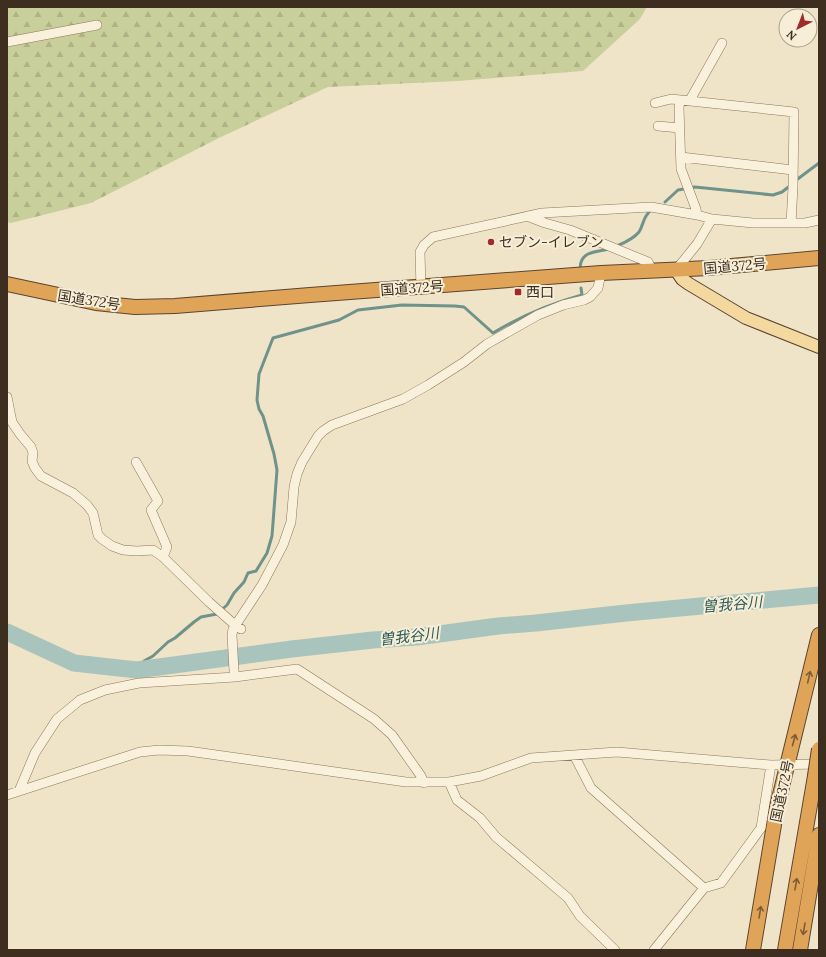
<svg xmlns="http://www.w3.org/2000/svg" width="826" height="957" font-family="Lora,'Noto Sans JP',serif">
  <defs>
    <pattern id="forest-firs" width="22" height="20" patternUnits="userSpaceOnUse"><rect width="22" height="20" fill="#c9cf9b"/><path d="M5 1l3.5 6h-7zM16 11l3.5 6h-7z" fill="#aeb285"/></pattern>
  </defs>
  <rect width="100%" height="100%" fill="#f0e4c8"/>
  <path fill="url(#forest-firs)" d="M 7,7 L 647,7 L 640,19 L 583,71 L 458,81 L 328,87 L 221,137 L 91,203 L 11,223 L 7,222 Z"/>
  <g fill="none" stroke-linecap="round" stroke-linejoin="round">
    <path stroke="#6f938a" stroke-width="3" d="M 795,181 L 819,163
      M 665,202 L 678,190 L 695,187 L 773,195 L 782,192 L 791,185
      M 619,245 C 626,242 634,238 639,232 C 644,224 642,219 650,211
      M 580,268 C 581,251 595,252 610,249
      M 137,670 L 144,661 L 153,656 L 168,642 L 175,638 L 194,622 L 201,617 L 217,614 L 227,605 L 234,593 L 244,582 L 248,573 L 256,571 L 267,553 L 272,536 L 277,470 L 274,454 L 263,416 L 259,409 L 257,400 L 259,374 L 273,338 L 339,320 L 358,310 L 402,305 L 455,306 L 464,307 L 493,333 C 523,315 549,304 582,295 L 581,288"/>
    <path stroke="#a9c4bc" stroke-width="17" d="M 7,632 L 74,663 L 137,670 L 292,649 L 373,640 L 417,637 L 498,626 L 536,623 L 626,613 L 819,595"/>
    <defs>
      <path id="minor" d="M 7,42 L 97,25
        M 680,100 L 679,108 L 681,169 L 696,209 L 697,215
        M 690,100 L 722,43
        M 655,103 L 671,99 L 794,112 L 793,187 L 791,223
        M 658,126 L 680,128
        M 681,157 L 793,170
        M 527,216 L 545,223 L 570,230 L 648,262 L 653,272
        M 676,270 L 697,244 L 712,219
        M 421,288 L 420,252 L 424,245 L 433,237 L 542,213 L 651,207 L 697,215 L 712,219 L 753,223 L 805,223 L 819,220
        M 7,397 L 12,422 L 20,434 L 31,447 L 33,453 L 32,461 L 35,468 L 41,476 L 73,493 L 87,505 L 93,513 L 98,535 L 102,539 L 112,546 L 123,550 L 137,551 L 153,550 L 163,557
        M 136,462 L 158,501 L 151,510 L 167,547 L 163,557 L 209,602 L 235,625 L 241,629
        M 235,677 L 234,671 L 232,635 L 233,629 L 262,585 L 283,545 L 291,522 L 294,487 L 297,474 L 302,462 L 318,436 L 323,431 L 332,425 L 403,399 L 428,385 L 464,362 L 487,344 L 538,315 L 563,305 L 584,300 L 590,297 L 598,288 L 601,273
        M 574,755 L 591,788 L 704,888
        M 449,782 L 457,800 L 480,818 L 496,837 L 568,898 L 580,916 L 615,950
        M 19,791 L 35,753 L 57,719 L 80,700 L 105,690 L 139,683 L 235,677 L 297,669 L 374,719 L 392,735 L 421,776 L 424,783
        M 7,795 L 140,752 L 159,750 L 188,751 L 406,782 L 449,782 L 481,776 L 531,758 L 617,752 L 771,765 L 819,764
        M 654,950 L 704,888 L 721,883 L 761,828 L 771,765"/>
      <path id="major" d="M 676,270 L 682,279 L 689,284 L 746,318 L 819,347"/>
      <path id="highway" d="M 7,284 L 96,303 L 135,307 L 175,306 L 310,295 L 601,273 L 709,268 L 819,258
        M 753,950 L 777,807 L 819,635
        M 785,950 L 815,776
        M 800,950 L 819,835"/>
    </defs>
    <use href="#minor" stroke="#8d765c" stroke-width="10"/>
    <use href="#major" stroke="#5b4430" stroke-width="14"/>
    <use href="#highway" stroke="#5b4430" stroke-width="16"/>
    <use href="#minor" stroke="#faf1dc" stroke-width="9"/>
    <use href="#major" stroke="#f3d9a0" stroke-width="12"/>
    <use href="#highway" stroke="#e0a458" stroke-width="14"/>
    <defs>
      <path id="highway-bridge" d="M 815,776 L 819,749"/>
    </defs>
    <use href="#highway-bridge" stroke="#5b4430" stroke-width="16" stroke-linecap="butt"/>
    <use href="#highway-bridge" stroke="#e0a458" stroke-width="14"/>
  </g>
  <defs><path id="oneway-shaft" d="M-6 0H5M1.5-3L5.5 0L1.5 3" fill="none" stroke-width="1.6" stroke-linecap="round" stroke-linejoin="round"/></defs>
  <g stroke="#7e5d36">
    <use href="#oneway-shaft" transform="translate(809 677) rotate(-77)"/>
    <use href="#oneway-shaft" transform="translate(794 740) rotate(-75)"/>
    <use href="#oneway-shaft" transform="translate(796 884) rotate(-80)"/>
    <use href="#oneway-shaft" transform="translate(760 912) rotate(-81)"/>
    <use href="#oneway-shaft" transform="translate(804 929) rotate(99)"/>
  </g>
  <g fill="#9e2a2b" stroke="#f7eed8" stroke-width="1.5">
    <circle cx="491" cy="242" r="4"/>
    <rect x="514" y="288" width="8" height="8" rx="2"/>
  </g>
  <g text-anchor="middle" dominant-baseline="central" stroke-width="4" stroke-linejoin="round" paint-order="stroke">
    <g font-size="14" fill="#3d2e20" stroke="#f7eed8" text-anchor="start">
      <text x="499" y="242">セブン-イレブン</text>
      <text x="526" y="292">西口</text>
    </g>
    <g font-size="14" fill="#3d2e20" stroke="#f7eed8">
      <text transform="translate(735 266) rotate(-5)">国道372号</text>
      <text transform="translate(412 288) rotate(-4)">国道372号</text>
      <text transform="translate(89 300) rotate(9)">国道372号</text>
      <text transform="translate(782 791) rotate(-78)">国道372号</text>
    </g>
    <g font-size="15" font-style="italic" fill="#2f5d5a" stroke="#f7eed8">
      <text transform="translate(732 604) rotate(-5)">曽我谷川</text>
      <text transform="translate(409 636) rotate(-7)">曽我谷川</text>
    </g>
  </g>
  <rect width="826" height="957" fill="none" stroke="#3d2e20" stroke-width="16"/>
  <g transform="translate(798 28) rotate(222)"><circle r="19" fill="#f7eed8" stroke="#ada18e"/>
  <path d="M0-3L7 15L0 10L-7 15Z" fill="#9e2a2b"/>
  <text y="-6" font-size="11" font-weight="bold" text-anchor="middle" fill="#3d2e20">N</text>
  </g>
</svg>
